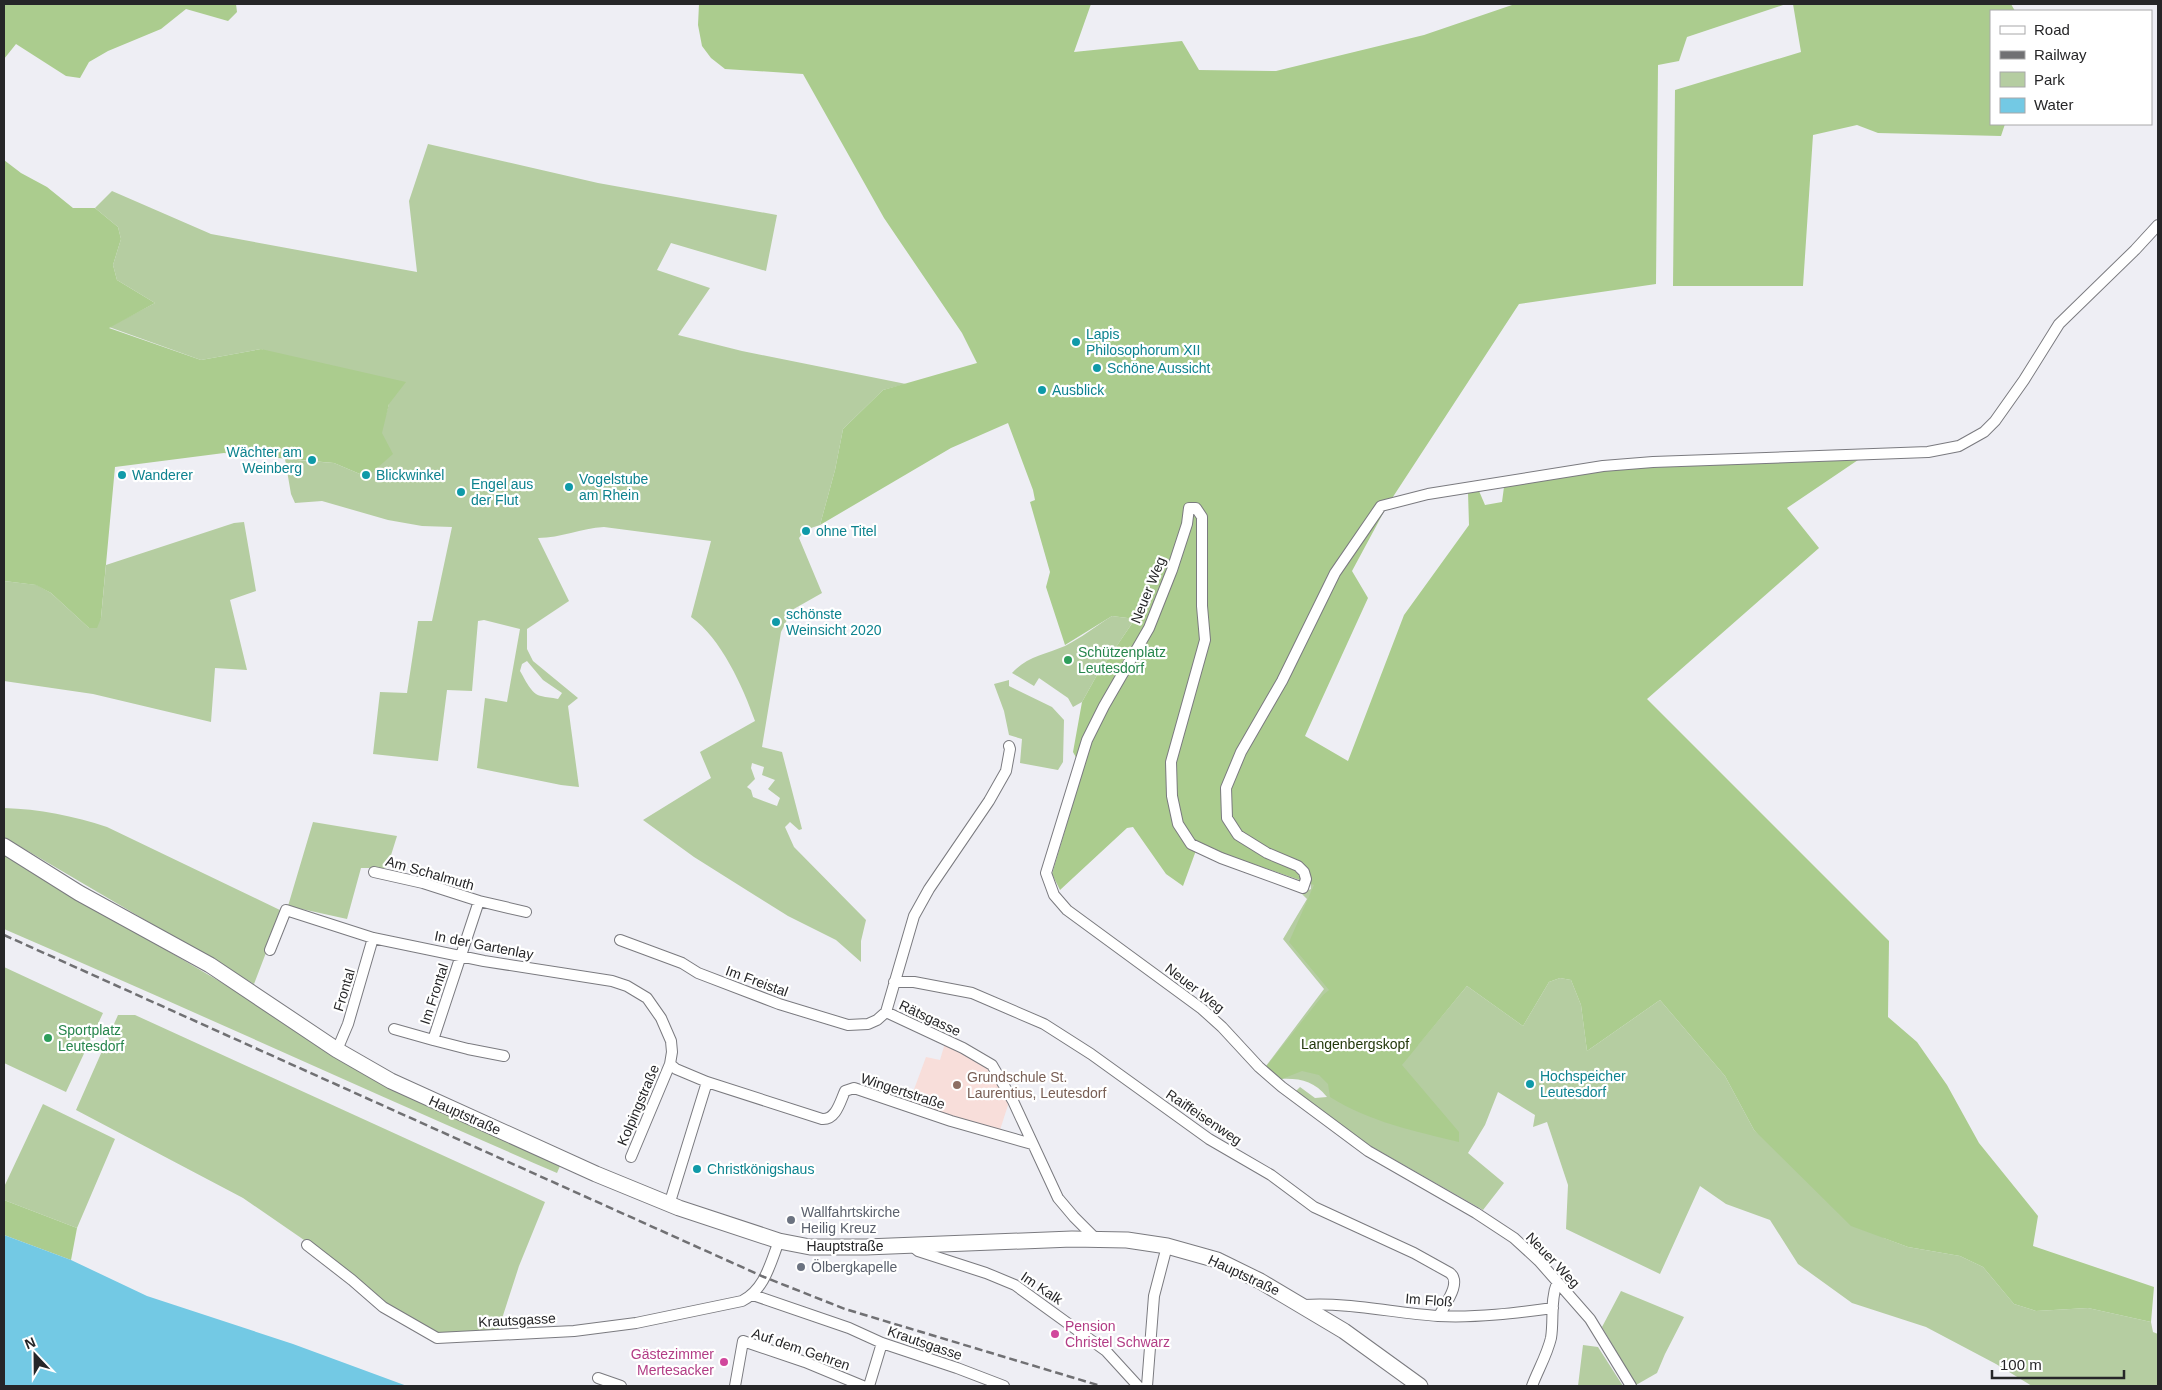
<svg xmlns="http://www.w3.org/2000/svg" width="2162" height="1390" font-family="Arial,sans-serif">
  <rect width="100%" height="100%" fill="#eeeef4"/>
  <path fill="#f8deda" d="M 945,1043 L 989,1068 L 1009,1102 L 1000,1130 L 909,1103 L 926,1057 L 940,1060 Z"/>
  <path fill="#b5cda1" fill-rule="evenodd" d="M 428,144 L 598,183 L 777,215 L 766,271 L 671,243 L 657,270 L 710,288 L 678,335 L 742,351 L 906,384 L 883,390 L 843,429 L 835,470 L 820,525 L 805,530 L 799,538 L 822,593 L 792,610 L 781,632 L 762,747 L 782,752 L 802,829 L 799,830 L 790,822 L 785,827 L 794,847 L 866,920 L 861,941 L 861,962 L 836,940 L 788,916 L 748,891 L 694,857 L 643,820 L 711,778 L 700,752 L 755,721 C 743,687 721,638 691,617 L 711,541 L 604,527 C 581,528 561,538 538,538 L 569,601 L 527,629 L 527,649 L 533,661 L 578,698 L 568,706 L 579,787 L 561,785 L 477,768 L 485,698 L 507,702 L 520,629 L 484,620 L 478,621 L 472,691 L 447,690 L 438,761 L 373,754 L 380,692 L 407,693 L 418,621 L 432,621 L 452,527 L 422,526 L 388,520 L 322,501 L 295,503 L 291,494 L 285,459 L 334,463 L 367,477 L 389,404 L 261,349 L 201,360 L 109,327 L 155,303 L 117,280 L 113,265 L 121,239 L 118,227 L 95,208 L 112,191 L 211,234 L 417,272 L 409,201 ZM 527,661 L 543,680 L 562,693 L 558,699 C 551,697 547,698 541,696 C 531,694 525,679 520,671 L 522,664 ZM 752,763 L 764,767 L 762,775 L 775,780 L 768,789 L 780,798 L 777,806 L 753,797 L 751,790 L 747,787 L 755,779 L 751,768 Z
    M 244,522 L 256,591 L 230,600 L 247,670 L 215,668 L 211,722 L 93,694 L 4,681 L 4,581 L 37,585 L 51,593 L 89,628 L 101,618 L 106,565 L 234,523 Z
    M 1112,616 L 1135,619 L 1097,675 L 1082,702 L 1073,707 L 1068,698 L 1039,678 L 1034,686 L 1012,673 C 1026,657 1046,654 1065,646 C 1081,638 1096,626 1112,616 Z
    M 1009,680 L 1009,686 L 1052,707 L 1064,720 L 1063,762 L 1058,770 L 1020,763 L 1022,739 L 1009,735 L 1004,711 L 994,684 Z
    M 4,808 C 39,809 74,816 107,827 L 282,911 L 254,984 L 4,837 Z
    M 1334,814 L 1418,1045 L 1467,986 L 1523,1026 L 1549,982 L 1560,978 L 1571,980 L 1581,1005 L 1587,1051 L 1660,1000 L 1725,1076 L 1754,1130 L 1884,1238 L 1908,1247 L 1960,1256 L 1983,1267 L 2014,1304 L 2036,1311 L 2088,1308 L 2151,1322 L 2153,1332 L 2158,1334 L 2158,1386 L 2032,1386 L 1996,1364 L 1926,1327 L 1852,1303 L 1798,1264 L 1770,1220 L 1726,1204 L 1700,1186 L 1660,1274 L 1566,1229 L 1568,1185 L 1547,1122 L 1533,1127 L 1535,1115 L 1498,1092 L 1485,1125 L 1468,1153 L 1504,1183 L 1483,1210 L 1360,1140 L 1296,1091 L 1300,1087 L 1315,1098 L 1327,1097 C 1314,1081 1300,1078 1280,1079 L 1266,1066 L 1324,989 L 1283,939 L 1307,899 L 1301,893 L 1311,889 L 1310,877 Z
    M 313,822 L 397,836 L 387,868 L 361,868 L 347,919 L 288,906 Z
    M 4,855 L 231,988 L 386,1087 L 560,1166 L 557,1173 C 372,1093 189,1009 4,929 Z
    M 4,967 L 103,1013 L 66,1092 L 4,1063 Z
    M 118,1015 L 135,1015 L 545,1202 L 519,1266 L 498,1331 L 437,1334 L 388,1306 L 320,1251 L 243,1198 L 76,1110 Z
    M 43,1104 L 115,1139 L 77,1228 L 4,1200 L 4,1187 Z
    M 1621,1291 L 1684,1317 L 1665,1354 L 1657,1373 L 1636,1385 L 1602,1327 Z
    M 1583,1345 L 1598,1347 L 1623,1386 L 1578,1386 Z"/>
  <path fill="#abcc8e" fill-rule="evenodd" d="M 4,4 L 236,4 L 237,12 L 228,21 L 186,9 L 161,29 L 108,51 L 89,62 L 80,78 L 66,76 L 16,44 L 4,59 Z
    M 699,4 L 1091,4 L 1074,52 L 1182,41 L 1199,70 L 1276,71 L 1424,35 L 1515,4 L 1786,4 L 1687,37 L 1679,61 L 1658,65 L 1656,284 L 1519,304 L 1387,506 L 1352,571 L 1368,598 L 1305,736 L 1348,761 L 1404,615 L 1469,525 L 1468,492 L 1611,469 L 1858,460 L 1787,508 L 1819,548 L 1647,699 L 1889,941 L 1888,1017 L 1917,1042 L 1947,1085 L 1979,1143 L 2038,1216 L 2033,1246 L 2154,1287 L 2151,1322 L 2088,1308 L 2036,1311 L 2014,1304 L 1983,1267 L 1960,1256 L 1908,1247 L 1851,1226 L 1754,1130 L 1725,1076 L 1660,1000 L 1587,1051 L 1581,1005 L 1571,980 L 1560,978 L 1549,982 L 1523,1026 L 1467,986 L 1402,1065 L 1459,1132 L 1459,1142 C 1414,1131 1370,1122 1330,1097 L 1328,1084 L 1319,1075 L 1302,1071 L 1282,1079 L 1265,1068 L 1323,995 L 1329,990 L 1289,942 L 1314,885 L 1198,845 L 1183,886 L 1166,874 L 1133,827 L 1127,828 L 1060,890 L 1052,874 L 1083,770 L 1073,752 L 1082,702 L 1097,675 L 1135,619 L 1112,616 L 1065,645 L 1046,587 L 1050,572 L 1030,502 L 1035,500 L 1033,490 L 1008,423 L 951,448 L 820,525 L 835,470 L 843,429 L 883,390 L 977,363 L 962,333 L 884,218 L 803,74 L 725,69 L 711,58 L 702,46 L 698,25 ZM 1504,487 L 1502,502 L 1485,505 L 1479,491 Z
    M 1793,4 L 2011,4 L 2015,11 L 1991,11 L 1991,124 L 2005,124 L 2001,136 L 1878,133 L 1857,125 L 1813,135 L 1803,286 L 1673,286 L 1675,90 L 1801,52 Z
    M 4,160 L 21,173 L 47,187 L 73,208 L 95,208 L 118,227 L 121,239 L 113,265 L 117,280 L 155,303 L 109,328 L 201,360 L 261,349 L 406,382 L 389,404 L 382,433 L 393,454 L 367,477 L 334,463 L 224,453 L 115,467 L 101,618 L 97,628 L 89,628 L 51,593 L 36,585 L 4,581 Z
    M 4,1200 L 77,1228 L 71,1260 L 4,1235 Z"/>
  <path fill="#73c9e4" d="M 4,1235 L 71,1260 L 147,1296 L 293,1344 L 407,1386 L 4,1386 Z"/>
  <g fill="none" stroke-linecap="round" stroke-linejoin="round">
    <defs>
      <path id="street" d="M 374,872 L 423,883 L 479,901 L 433,1040 L 468,1049 L 504,1056
        M 479,901 L 526,912
        M 620,940 L 682,963 L 698,973 L 779,1004 L 848,1025 L 868,1024 L 877,1020 L 886,1012
        M 270,950 L 286,910 L 373,938 L 484,961 L 612,981 L 627,986 L 647,998 L 661,1018 L 671,1041 L 672,1052 L 670,1064 L 631,1157
        M 894,982 L 914,982 L 972,993 L 1044,1024 L 1091,1054 L 1209,1139 L 1271,1175 L 1314,1207 L 1414,1253 L 1450,1273 C 1462,1283 1445,1304 1439,1316
        M 886,1012 L 963,1048 L 992,1065 L 1013,1101 L 1058,1198 L 1074,1217 L 1096,1239
        M 886,1012 L 914,916 L 929,889 L 989,801 L 1006,771 L 1010,749 L 1009,746
        M 394,1029 L 433,1040
        M 337,1050 L 348,1024 L 373,938
        M 670,1064 L 676,1069 L 707,1082 L 822,1119 C 836,1120 840,1102 845,1091 L 854,1088 L 951,1121 L 1032,1144
        M 669,1205 L 707,1082
        M 307,1245 L 352,1280 L 383,1307 L 437,1338 L 574,1331 L 636,1323 L 742,1301 C 765,1289 770,1264 779,1241
        M 912,1246 L 918,1251 L 986,1273 L 1015,1285 L 1106,1351 L 1138,1386
        M 753,1295 L 849,1328 L 882,1343 L 957,1368 L 1004,1386
        M 1304,1305 C 1348,1302 1394,1313 1438,1316 C 1476,1318 1516,1313 1553,1308
        M 598,1378 L 621,1386
        M 735,1386 L 743,1341 L 805,1362 L 863,1386
        M 869,1386 L 882,1343
        M 1147,1386 L 1154,1296 L 1167,1246
        M 1532,1386 C 1538,1370 1547,1355 1551,1338 C 1554,1320 1550,1300 1557,1283
        M 1631,1386 L 1590,1319 L 1539,1261 L 1514,1238 L 1476,1213 L 1368,1151 L 1282,1087 L 1259,1067 L 1222,1027 L 1202,1009 L 1067,910 L 1054,895 L 1046,873 L 1087,740 L 1104,706 L 1149,628 L 1172,570 L 1187,524 L 1189,508 L 1196,508 L 1202,517 L 1202,606 L 1205,640 L 1171,762 L 1172,796 L 1178,824 L 1191,844 L 1221,858 L 1303,888 L 1306,879 L 1304,872 L 1298,866 L 1267,853 L 1238,835 L 1227,818 L 1226,788 L 1241,752 L 1282,681 L 1335,573 L 1381,506 L 1428,494 L 1603,466 L 1653,462 L 1928,452 L 1959,446 L 1984,432 L 1995,421 L 2024,380 L 2059,324 L 2135,250 L 2158,225"/>
      <path id="primary" d="M 4,846 L 79,893 L 210,965 L 337,1050 L 391,1081 L 596,1174 L 679,1208 L 779,1241 L 810,1247 L 866,1247 L 1072,1239 L 1127,1240 L 1167,1246 L 1217,1260 L 1260,1281 L 1344,1331 L 1420,1386"/>
    </defs>
    <use href="#street" stroke="#7a7a7f" stroke-width="12"/>
    <use href="#primary" stroke="#7a7a7f" stroke-width="17"/>
    <use href="#street" stroke="#fff" stroke-width="10"/>
    <use href="#primary" stroke="#fff" stroke-width="15"/>
    <path stroke="#707073" stroke-width="2.5" stroke-dasharray="8 4" stroke-linecap="butt" d="M 4,935 L 764,1277 L 845,1309 L 1101,1386"/>
  </g>
  <g fill="#0f9aa8" stroke="#fff" stroke-width="2">
    <circle cx="1076" cy="342" r="5"/>
    <circle cx="1097" cy="368" r="5"/>
    <circle cx="1042" cy="390" r="5"/>
    <circle cx="312" cy="460" r="5"/>
    <circle cx="122" cy="475" r="5"/>
    <circle cx="366" cy="475" r="5"/>
    <circle cx="569" cy="487" r="5"/>
    <circle cx="461" cy="492" r="5"/>
    <circle cx="806" cy="531" r="5"/>
    <circle cx="776" cy="622" r="5"/>
    <circle cx="1530" cy="1084" r="5"/>
    <circle cx="697" cy="1169" r="5"/>
  </g>
  <g fill="#2e9e5b" stroke="#fff" stroke-width="2">
    <circle cx="1068" cy="660" r="5"/>
    <circle cx="48" cy="1038" r="5"/>
  </g>
  <circle fill="#8d6e63" stroke="#fff" stroke-width="2" cx="957" cy="1085" r="5"/>
  <g fill="#6b7280" stroke="#fff" stroke-width="2">
    <circle cx="791" cy="1220" r="5"/>
    <circle cx="801" cy="1267" r="5"/>
  </g>
  <g fill="#d1479c" stroke="#fff" stroke-width="2">
    <circle cx="1055" cy="1334" r="5"/>
    <circle cx="724" cy="1362" r="5"/>
  </g>
  <g text-anchor="middle" dominant-baseline="central" stroke-width="4.5" stroke-linejoin="round" paint-order="stroke">
    <g font-size="14" fill="#0d838f" stroke="#fff" text-anchor="start">
      <text x="1086" y="334">Lapis<tspan x="1086" dy="16">Philosophorum XII</tspan></text>
      <text x="1107" y="368">Schöne Aussicht</text>
      <text x="1052" y="390">Ausblick</text>
      <text x="302" y="452" text-anchor="end">Wächter am<tspan x="302" dy="16">Weinberg</tspan></text>
      <text x="132" y="475">Wanderer</text>
      <text x="376" y="475">Blickwinkel</text>
      <text x="579" y="479">Vogelstube<tspan x="579" dy="16">am Rhein</tspan></text>
      <text x="471" y="484">Engel aus<tspan x="471" dy="16">der Flut</tspan></text>
      <text x="816" y="531">ohne Titel</text>
      <text x="786" y="614">schönste<tspan x="786" dy="16">Weinsicht 2020</tspan></text>
      <text x="1540" y="1076">Hochspeicher<tspan x="1540" dy="16">Leutesdorf</tspan></text>
      <text x="707" y="1169">Christkönigshaus</text>
    </g>
    <g font-size="14" fill="#262628" stroke="#fff">
      <text transform="translate(1148 590) rotate(-68)">Neuer Weg</text>
      <text transform="translate(430 873) rotate(16)">Am Schalmuth</text>
      <text transform="translate(484 945) rotate(11)">In der Gartenlay</text>
      <text transform="translate(757 981) rotate(20)">Im Freistal</text>
      <text transform="translate(1195 988) rotate(38)">Neuer Weg</text>
      <text transform="translate(344 990) rotate(-73)">Frontal</text>
      <text transform="translate(434 994) rotate(-72)">Im Frontal</text>
      <text transform="translate(930 1018) rotate(25)">Rätsgasse</text>
      <text transform="translate(903 1091) rotate(18)">Wingertstraße</text>
      <text transform="translate(638 1105) rotate(-67)">Kolpingstraße</text>
      <text transform="translate(465 1115) rotate(24)">Hauptstraße</text>
      <text transform="translate(1204 1117) rotate(34)">Raiffeisenweg</text>
      <text x="845" y="1246">Hauptstraße</text>
      <text transform="translate(1553 1260) rotate(46)">Neuer Weg</text>
      <text transform="translate(1244 1275) rotate(25)">Hauptstraße</text>
      <text transform="translate(1042 1288) rotate(34)">Im Kalk</text>
      <text transform="translate(1429 1300) rotate(4)">Im Floß</text>
      <text transform="translate(517 1320) rotate(-3)">Krautsgasse</text>
      <text transform="translate(925 1343) rotate(19)">Krautsgasse</text>
      <text transform="translate(801 1349) rotate(19)">Auf dem Gehren</text>
    </g>
    <g font-size="14" fill="#27864d" stroke="#fff" text-anchor="start">
      <text x="1078" y="652">Schützenplatz<tspan x="1078" dy="16">Leutesdorf</tspan></text>
      <text x="58" y="1030">Sportplatz<tspan x="58" dy="16">Leutesdorf</tspan></text>
    </g>
    <g font-size="14" fill="#23380b" stroke="#fff">
      <text x="1355" y="1044">Langenbergskopf</text>
    </g>
    <g font-size="14" fill="#785e54" stroke="#fff" text-anchor="start">
      <text x="967" y="1077">Grundschule St.<tspan x="967" dy="16">Laurentius, Leutesdorf</tspan></text>
    </g>
    <g font-size="14" fill="#5b616d" stroke="#fff" text-anchor="start">
      <text x="801" y="1212">Wallfahrtskirche<tspan x="801" dy="16">Heilig Kreuz</tspan></text>
      <text x="811" y="1267">Ölbergkapelle</text>
    </g>
    <g font-size="14" fill="#b23c85" stroke="#fff" text-anchor="start">
      <text x="1065" y="1326">Pension<tspan x="1065" dy="16">Christel Schwarz</tspan></text>
      <text x="714" y="1354" text-anchor="end">Gästezimmer<tspan x="714" dy="16">Mertesacker</tspan></text>
    </g>
  </g>
  <rect width="2162" height="1390" fill="none" stroke="#262628" stroke-width="10"/>
  <rect x="1990" y="10" width="162" height="115" fill="#ffffff" stroke="#a8a8a9"/>
  <rect x="2000" y="26" width="25" height="8" fill="#ffffff" stroke="#a8a8a9"/>
  <text x="2034" y="35" font-size="15" fill="#262628">Road</text>
  <rect x="2000" y="51" width="25" height="8" fill="#707073" stroke="#a8a8a9"/>
  <text x="2034" y="60" font-size="15" fill="#262628">Railway</text>
  <rect x="2000" y="72" width="25" height="15" fill="#b5cda1" stroke="#a8a8a9"/>
  <text x="2034" y="85" font-size="15" fill="#262628">Park</text>
  <rect x="2000" y="98" width="25" height="15" fill="#73c9e4" stroke="#a8a8a9"/>
  <text x="2034" y="110" font-size="15" fill="#262628">Water</text>
  <g transform="translate(35 1355) rotate(338)" stroke="#ffffff" stroke-width="4" paint-order="stroke">
  <path d="M0-4L9 19L0 12L-9 19Z" fill="#262628"/>
  <text y="-8" font-size="14" font-weight="bold" text-anchor="middle" fill="#262628">N</text>
  </g>
  <path d="M1992 1370v8h132v-8" fill="none" stroke="#262628" stroke-width="2.5"/>
  <text x="2000" y="1370" font-size="15" fill="#262628" stroke="#ffffff" stroke-width="4" paint-order="stroke">100 m</text>
</svg>
